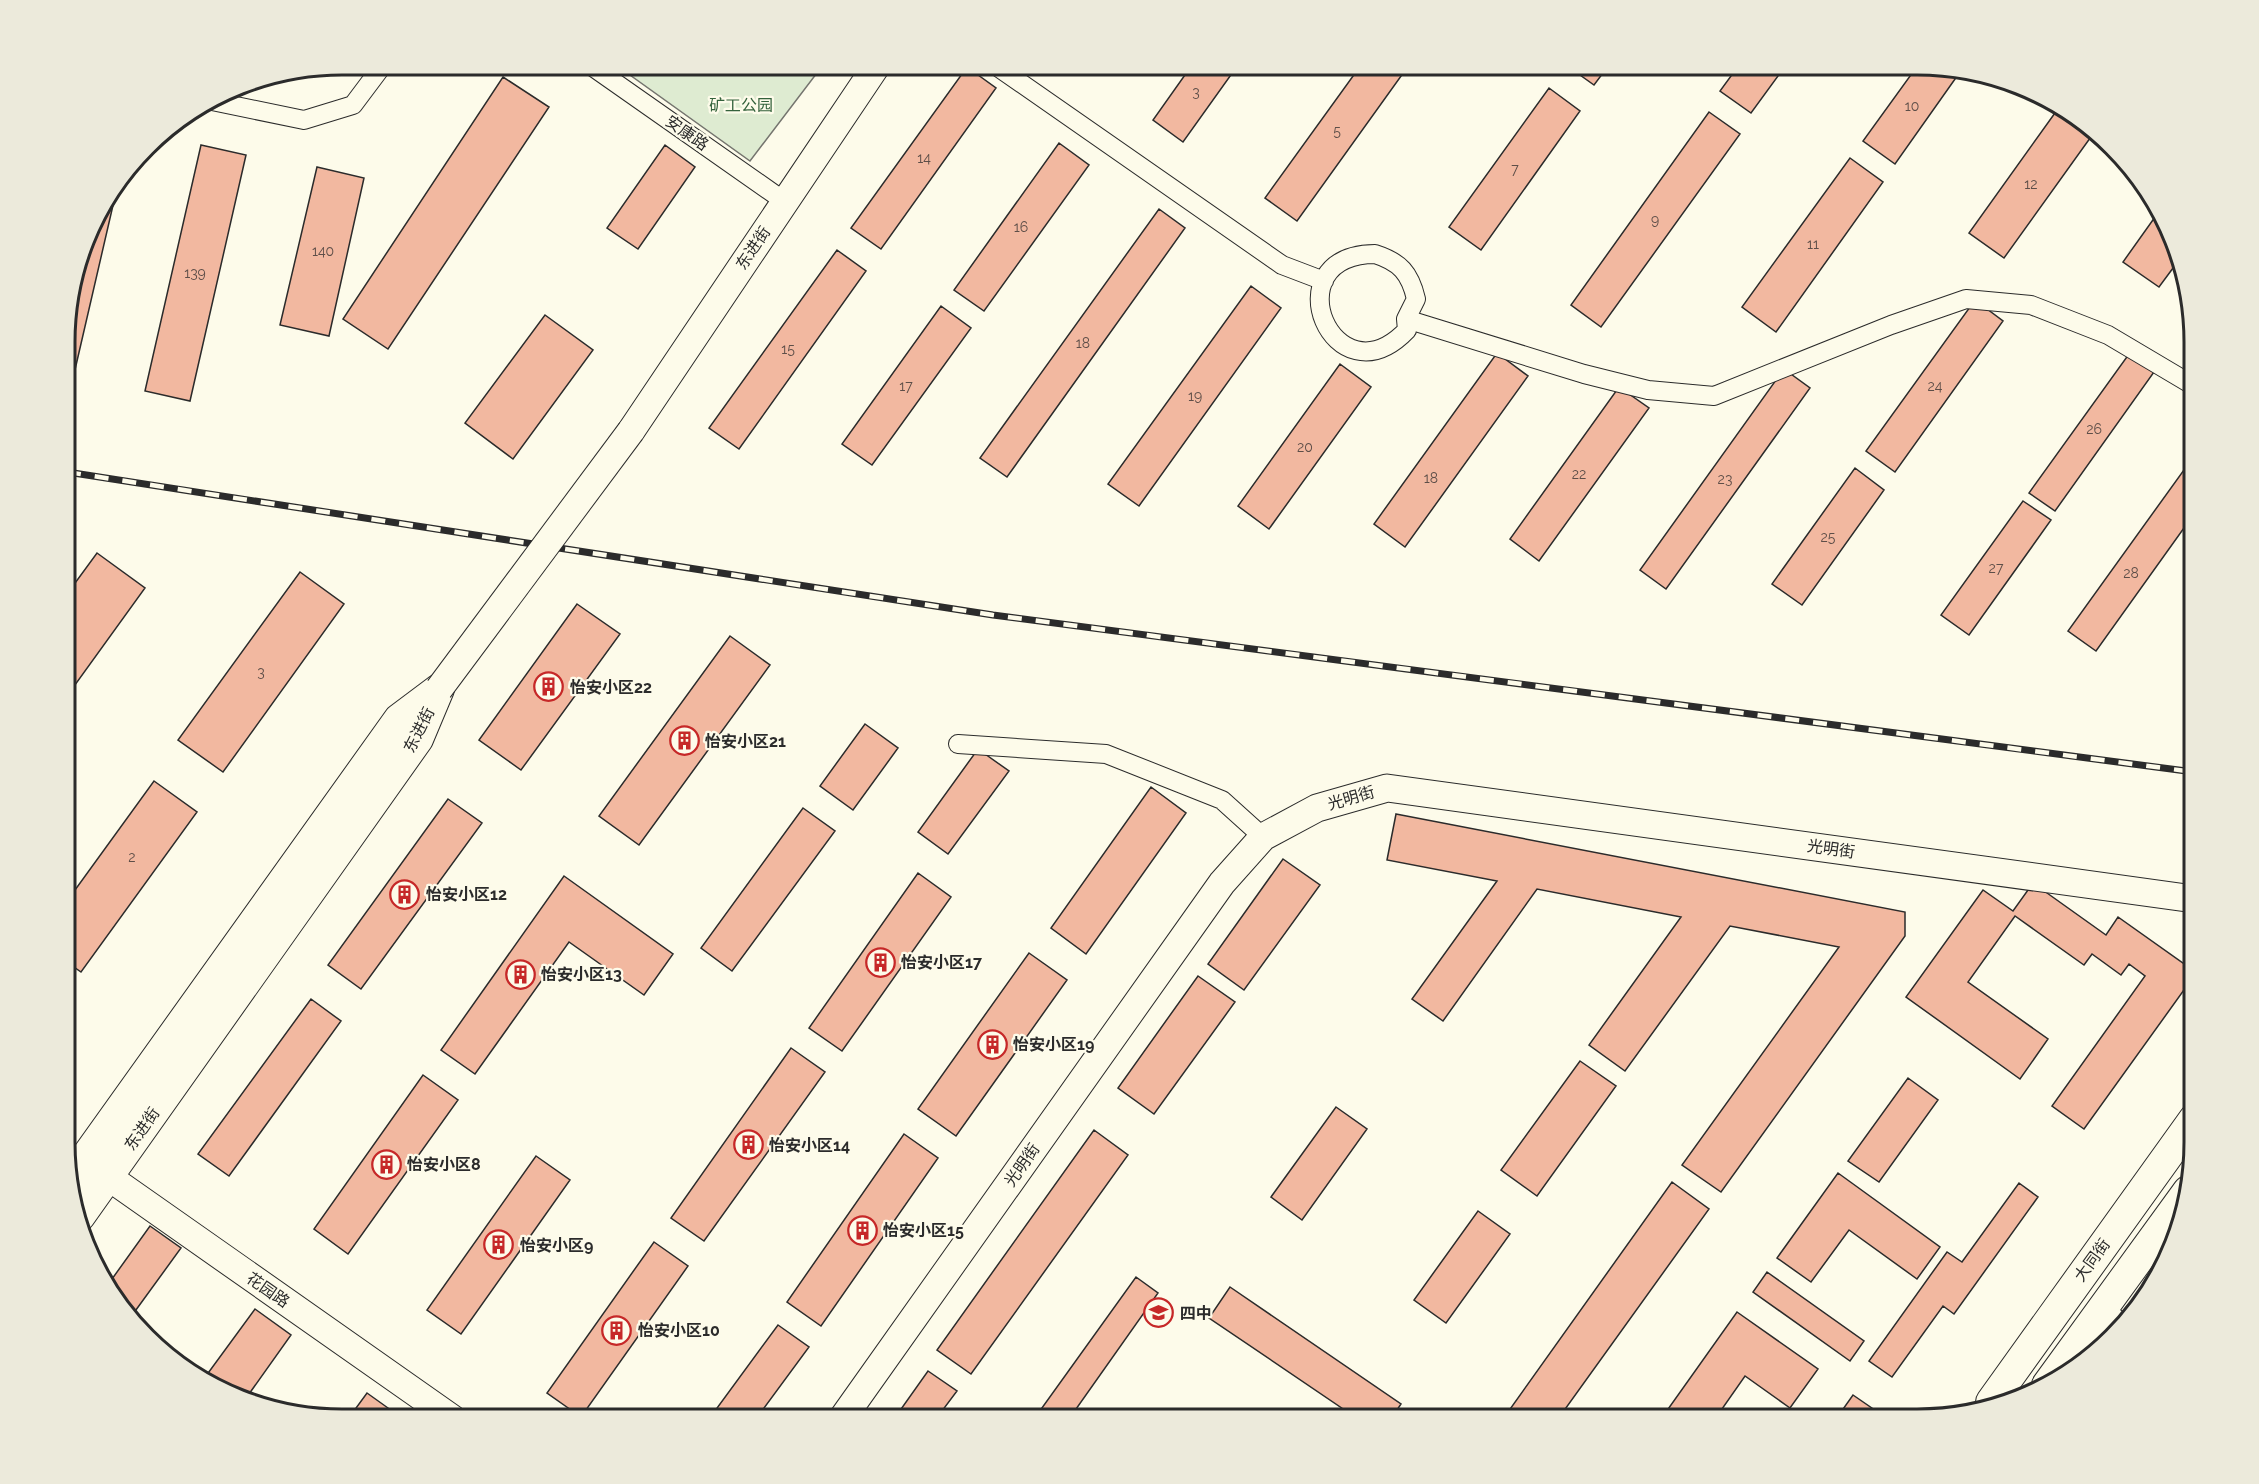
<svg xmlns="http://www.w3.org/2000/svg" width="2259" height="1484" font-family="Raleway,'Noto Sans SC',sans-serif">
  <rect width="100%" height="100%" fill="#fdfbea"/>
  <path fill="#deebd1" stroke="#74746e" stroke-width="1.5" d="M 616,65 L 823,65 L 750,161 Z"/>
  <path fill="#f2b8a0" stroke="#2b2b2b" stroke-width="1.5" d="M 1192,65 L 1238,65 L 1183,142 L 1153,120 Z
    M 1361,65 L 1409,65 L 1297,221 L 1265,198 Z
    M 1566,65 L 1609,65 L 1594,85 Z
    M 1739,65 L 1786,65 L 1751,113 L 1720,91 Z
    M 1918,65 L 1960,72 L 1895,164 L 1863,141 Z
    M 967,67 L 996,88 L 881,249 L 851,228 Z
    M 503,77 L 549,107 L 388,349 L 343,319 Z
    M 1549,88 L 1580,111 L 1481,250 L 1449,227 Z
    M 2060,106 L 2072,111 L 2093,134 L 2004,258 L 1969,233 Z
    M 1709,112 L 1740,134 L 1601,327 L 1571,305 Z
    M 1059,143 L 1089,165 L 984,311 L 954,290 Z
    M 201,145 L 246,155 L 190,401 L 145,391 Z
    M 665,145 L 695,167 L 638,249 L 607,228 Z
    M 1850,158 L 1883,182 L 1776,332 L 1742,307 Z
    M 317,167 L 364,178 L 329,336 L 280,325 Z
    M 117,188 L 71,387 L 67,386 L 67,306 L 93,219 Z
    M 1159,209 L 1185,228 L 1007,477 L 980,458 Z
    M 2160,210 L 2176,264 L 2159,287 L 2123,262 Z
    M 837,250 L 866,271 L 739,449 L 709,428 Z
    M 1251,286 L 1281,308 L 1139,506 L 1108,484 Z
    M 1975,300 L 2003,321 L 1895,472 L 1866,451 Z
    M 941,306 L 971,328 L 872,465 L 842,444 Z
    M 545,315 L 593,350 L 513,459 L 465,423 Z
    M 2134,347 L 2159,365 L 2055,511 L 2029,493 Z
    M 1497,353 L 1528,376 L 1405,547 L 1374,524 Z
    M 1340,364 L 1371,387 L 1269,529 L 1238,506 Z
    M 1784,369 L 1810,388 L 1666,589 L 1640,570 Z
    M 1619,387 L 1649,408 L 1539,561 L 1510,539 Z
    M 2194,456 L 2194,514 L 2096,651 L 2068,631 Z
    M 1855,468 L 1884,490 L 1802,605 L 1772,584 Z
    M 2023,501 L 2051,520 L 1969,635 L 1941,615 Z
    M 97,553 L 145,588 L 67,696 L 67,594 Z
    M 300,572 L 344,604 L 223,772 L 178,740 Z
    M 577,604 L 620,634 L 521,770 L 479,740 Z
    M 730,636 L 770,665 L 639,845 L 599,816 Z
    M 865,724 L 898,748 L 853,810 L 820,786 Z
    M 978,749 L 1009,771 L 948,854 L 918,832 Z
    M 154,781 L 197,812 L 81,972 L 67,962 L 67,901 Z
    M 1151,787 L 1186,813 L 1086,954 L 1051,928 Z
    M 448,799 L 482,823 L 361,989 L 328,965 Z
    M 803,808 L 835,831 L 732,971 L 701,948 Z
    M 1396,814 L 1905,912 L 1905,936 L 1721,1192 L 1682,1165 L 1839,947 L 1730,926 L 1625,1071 L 1589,1045 L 1681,917 L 1537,889 L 1443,1021 L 1412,999 L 1497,881 L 1387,860 Z
    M 1283,859 L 1320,885 L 1244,990 L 1208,964 Z
    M 918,873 L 951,897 L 842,1051 L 809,1028 Z
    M 564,876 L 673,954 L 644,995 L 569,942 L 475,1074 L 441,1050 Z
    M 2033,883 L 2106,935 L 2118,917 L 2194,971 L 2194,976 L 2084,1129 L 2052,1106 L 2145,976 L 2129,964 L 2121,975 L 2092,954 L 2084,965 L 2015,916 L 1968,982 L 2048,1039 L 2020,1079 L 1906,997 L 1983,890 L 2013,911 Z
    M 1029,953 L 1067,980 L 956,1136 L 918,1109 Z
    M 1198,976 L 1235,1002 L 1154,1114 L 1118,1088 Z
    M 311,999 L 341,1021 L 229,1176 L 198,1154 Z
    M 791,1048 L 825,1072 L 704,1241 L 671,1218 Z
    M 1580,1061 L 1616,1086 L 1537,1196 L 1501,1170 Z
    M 423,1075 L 458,1100 L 348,1254 L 314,1229 Z
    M 1908,1078 L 1938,1100 L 1879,1182 L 1848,1161 Z
    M 1336,1107 L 1367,1129 L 1302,1220 L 1271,1197 Z
    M 1094,1130 L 1128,1155 L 971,1374 L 937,1350 Z
    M 904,1134 L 938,1158 L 821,1326 L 787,1302 Z
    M 536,1156 L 570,1180 L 461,1334 L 427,1310 Z
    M 1838,1173 L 1940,1247 L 1917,1279 L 1849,1230 L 1811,1282 L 1777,1258 Z
    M 1672,1182 L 1709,1209 L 1558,1419 L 1503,1419 Z
    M 2019,1183 L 2038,1197 L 1954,1314 L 1943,1306 L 1892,1377 L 1869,1361 L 1947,1252 L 1962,1262 Z
    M 1478,1211 L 1510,1234 L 1446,1323 L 1414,1300 Z
    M 150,1226 L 181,1248 L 133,1314 L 107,1286 Z
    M 654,1242 L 688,1266 L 581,1417 L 547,1393 Z
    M 1767,1272 L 1864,1341 L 1850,1361 L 1753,1292 Z
    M 1136,1277 L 1158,1293 L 1069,1419 L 1034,1419 Z
    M 1230,1287 L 1401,1404 L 1391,1419 L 1358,1419 L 1209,1318 Z
    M 255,1309 L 291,1335 L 244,1401 L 203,1380 Z
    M 1737,1312 L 1818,1369 L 1790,1408 L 1745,1376 L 1715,1419 L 1661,1419 Z
    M 778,1325 L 809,1347 L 756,1419 L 709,1419 Z
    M 928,1371 L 957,1391 L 936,1419 L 894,1419 Z
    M 367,1393 L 402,1418 L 401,1419 L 348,1419 Z
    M 1853,1395 L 1879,1413 L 1875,1419 L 1836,1419 Z"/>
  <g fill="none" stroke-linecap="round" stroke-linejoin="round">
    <defs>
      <path id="street" d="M 590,65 L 784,201
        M 995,65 L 1282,265 L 1324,281
        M 212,101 L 304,120 L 353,105 L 383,65
        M 1375,254 C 1400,262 1410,273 1416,299 L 1406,319 L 1407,330 C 1334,406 1270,255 1375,254 Z
        M 1406,319 L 1584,374 L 1648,390 L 1714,396 L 1891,325 L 1966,299 L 2031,305 L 2108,335 L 2194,386
        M 958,744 L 1106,754 L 1222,800 L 1263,837"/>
      <path id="secondary" d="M 631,431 L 877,65
        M 90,1164 L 453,1419
        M 2100,1313 L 2118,1325
        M 842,1419 L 1222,883 L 1263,837 L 1317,808 L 1387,788 L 2194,899"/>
      <path id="primary" d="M 68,1182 L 399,719 L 439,689
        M 80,1216 L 418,739 L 439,689
        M 2047,1385 L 2188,1191
        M 1991,1402 L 2194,1119"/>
    </defs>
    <use href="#street" stroke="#2b2b2b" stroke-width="20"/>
    <use href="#secondary" stroke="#2b2b2b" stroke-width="29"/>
    <use href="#primary" stroke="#2b2b2b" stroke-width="32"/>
    <use href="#street" stroke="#fdfbea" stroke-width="18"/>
    <use href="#secondary" stroke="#fdfbea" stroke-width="27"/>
    <use href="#primary" stroke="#fdfbea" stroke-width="30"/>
    <defs>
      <path id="rail" d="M 67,472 L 993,615 L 2194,772"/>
    </defs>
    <use href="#rail" stroke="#2b2b2b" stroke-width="7"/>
    <use href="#rail" stroke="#fdfbea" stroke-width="4.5" stroke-dasharray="14" stroke-linecap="butt"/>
    <defs>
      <path id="secondary-bridge" d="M 439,689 L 631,431"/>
    </defs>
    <use href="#secondary-bridge" stroke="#2b2b2b" stroke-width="29" stroke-linecap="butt"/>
    <use href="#secondary-bridge" stroke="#fdfbea" stroke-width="27"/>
  </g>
  <defs>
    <symbol id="building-ring" viewBox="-11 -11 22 22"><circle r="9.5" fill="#fdfbea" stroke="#c62828" stroke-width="1.5"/><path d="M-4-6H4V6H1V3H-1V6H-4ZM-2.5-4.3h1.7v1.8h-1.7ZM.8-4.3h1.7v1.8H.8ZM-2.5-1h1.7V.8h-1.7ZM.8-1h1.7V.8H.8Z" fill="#c62828"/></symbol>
    <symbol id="school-ring" viewBox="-11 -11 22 22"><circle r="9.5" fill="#fdfbea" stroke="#c62828" stroke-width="1.5"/><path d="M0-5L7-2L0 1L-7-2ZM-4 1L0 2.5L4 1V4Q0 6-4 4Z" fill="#c62828"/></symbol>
  </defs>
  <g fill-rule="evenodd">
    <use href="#building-ring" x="532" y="670" width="33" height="33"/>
    <use href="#building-ring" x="668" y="724" width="33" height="33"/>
    <use href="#building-ring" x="388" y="878" width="33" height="33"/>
    <use href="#building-ring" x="864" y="946" width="33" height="33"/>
    <use href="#building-ring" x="504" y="958" width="33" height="33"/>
    <use href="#building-ring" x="976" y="1028" width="33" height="33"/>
    <use href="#building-ring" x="732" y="1128" width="33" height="33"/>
    <use href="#building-ring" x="370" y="1148" width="33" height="33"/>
    <use href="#building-ring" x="846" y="1214" width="33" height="33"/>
    <use href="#building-ring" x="482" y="1228" width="33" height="33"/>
    <use href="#school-ring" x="1142" y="1296" width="33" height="33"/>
    <use href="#building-ring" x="600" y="1314" width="33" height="33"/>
  </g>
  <g text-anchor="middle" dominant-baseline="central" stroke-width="4.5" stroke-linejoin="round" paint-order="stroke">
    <g font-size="14" fill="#5d4e48">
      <text x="1196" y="92">3</text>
      <text x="1912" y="106">10</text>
      <text x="1337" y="131">5</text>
      <text x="924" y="158">14</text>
      <text x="1515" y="169">7</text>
      <text x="2031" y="184">12</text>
      <text x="1655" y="220">9</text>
      <text x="1021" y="227">16</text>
      <text x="1813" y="244">11</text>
      <text x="323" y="251">140</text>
      <text x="195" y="273">139</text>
      <text x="1083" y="343">18</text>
      <text x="788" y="349">15</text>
      <text x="906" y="386">17</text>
      <text x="1935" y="386">24</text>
      <text x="1195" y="396">19</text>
      <text x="2094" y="429">26</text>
      <text x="1305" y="447">20</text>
      <text x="1579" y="474">22</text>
      <text x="1431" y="478">18</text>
      <text x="1725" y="479">23</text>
      <text x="1828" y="537">25</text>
      <text x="1996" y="568">27</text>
      <text x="2131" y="573">28</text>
      <text x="261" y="672">3</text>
      <text x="132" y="857">2</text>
    </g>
    <g font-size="16" fill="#34623c" stroke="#fdfbea">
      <text x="741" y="105">矿工公园</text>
    </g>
    <g font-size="16" fill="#2b2b2b" stroke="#fdfbea">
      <text transform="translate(687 133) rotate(35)">安康路</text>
      <text transform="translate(753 248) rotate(-56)">东进街</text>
      <text transform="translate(419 730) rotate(-63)">东进街</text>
      <text transform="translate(1351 798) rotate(-16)">光明街</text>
      <text transform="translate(1831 849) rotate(8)">光明街</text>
      <text transform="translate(142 1129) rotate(-55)">东进街</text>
      <text transform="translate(1022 1165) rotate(-55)">光明街</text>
      <text transform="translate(2092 1260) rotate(-54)">大同街</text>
      <text transform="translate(268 1290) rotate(35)">花园路</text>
    </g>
    <g font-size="16" font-weight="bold" fill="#2b2b2b" stroke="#fdfbea" text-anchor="start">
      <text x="570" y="687">怡安小区22</text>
      <text x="705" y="741">怡安小区21</text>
      <text x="426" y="894">怡安小区12</text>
      <text x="901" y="962">怡安小区17</text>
      <text x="541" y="974">怡安小区13</text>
      <text x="1013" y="1044">怡安小区19</text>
      <text x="769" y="1145">怡安小区14</text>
      <text x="407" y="1164">怡安小区8</text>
      <text x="883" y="1230">怡安小区15</text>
      <text x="520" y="1245">怡安小区9</text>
      <text x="1180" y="1313">四中</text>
      <text x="638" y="1330">怡安小区10</text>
    </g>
  </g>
  <path d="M0 0H2259V1484H0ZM342 75H1917A267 267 0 0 1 2184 342V1142A267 267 0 0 1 1917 1409H342A267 267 0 0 1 75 1142V342A267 267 0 0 1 342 75Z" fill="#eceadb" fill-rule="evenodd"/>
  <path fill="none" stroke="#2b2b2b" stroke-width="3" d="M342 75H1917A267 267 0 0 1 2184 342V1142A267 267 0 0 1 1917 1409H342A267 267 0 0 1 75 1142V342A267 267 0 0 1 342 75Z"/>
</svg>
